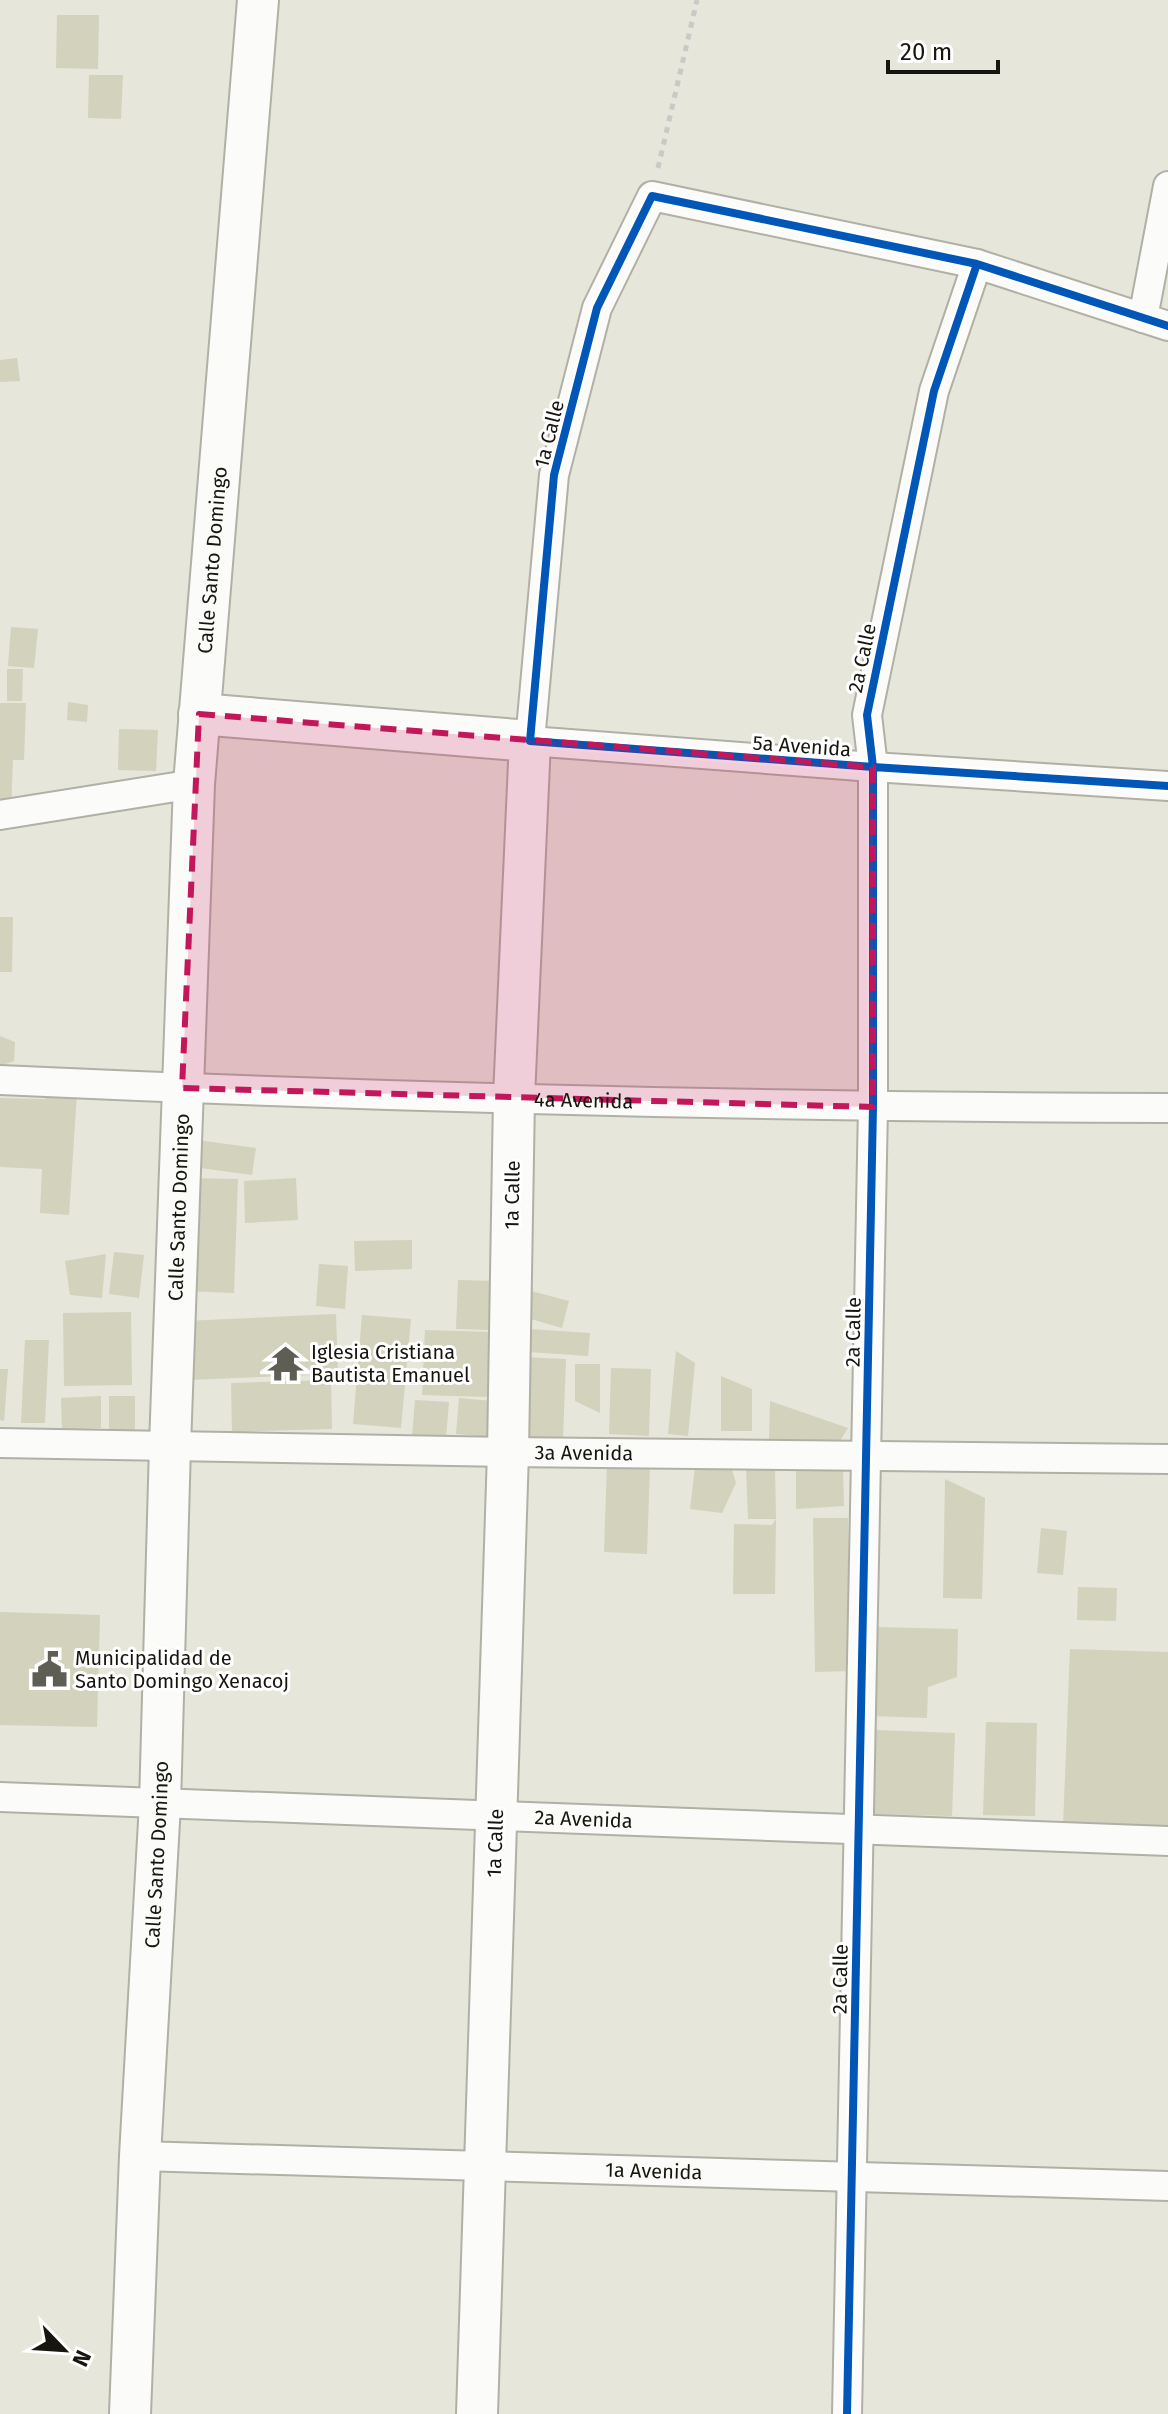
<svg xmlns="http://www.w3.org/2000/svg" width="1168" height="2414" font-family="'Fira Sans',sans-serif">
  <rect width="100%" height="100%" fill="#e6e6da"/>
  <path fill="#d3d2bd" d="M 57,15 L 99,15 L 98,69 L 56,68 Z
    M 89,75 L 123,75 L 121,119 L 88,118 Z
    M 17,358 L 20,381 L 0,382 L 0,360 Z
    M 11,627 L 38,629 L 34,668 L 8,666 Z
    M 7,669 L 23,669 L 22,701 L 7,701 Z
    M 68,702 L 88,705 L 87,722 L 67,720 Z
    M 0,703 L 26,703 L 24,760 L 13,760 L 11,810 L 0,809 Z
    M 119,729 L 158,730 L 156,771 L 118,770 Z
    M 0,917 L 13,917 L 12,972 L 0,972 Z
    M 0,1036 L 15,1042 L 14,1061 L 0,1066 Z
    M 48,1091 L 77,1093 L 69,1215 L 40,1213 L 42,1169 L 0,1167 L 0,1098 L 45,1099 Z
    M 197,1140 L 256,1148 L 252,1175 L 193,1167 Z
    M 188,1178 L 238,1179 L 234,1293 L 184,1291 Z
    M 296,1178 L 298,1220 L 245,1223 L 244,1181 Z
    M 412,1240 L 412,1269 L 355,1271 L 354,1241 Z
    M 114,1252 L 144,1255 L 139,1298 L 109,1294 Z
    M 106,1254 L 102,1298 L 70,1295 L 65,1261 Z
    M 319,1264 L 348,1266 L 345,1309 L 316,1306 Z
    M 458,1280 L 497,1281 L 494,1330 L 456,1329 Z
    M 531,1291 L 569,1301 L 562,1328 L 524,1317 Z
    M 131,1312 L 132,1385 L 64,1386 L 63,1313 Z
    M 336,1314 L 338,1374 L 188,1380 L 186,1321 Z
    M 362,1315 L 411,1319 L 401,1428 L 353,1424 Z
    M 529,1329 L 590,1333 L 588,1356 L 528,1352 Z
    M 425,1330 L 491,1332 L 488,1397 L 422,1395 Z
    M 25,1340 L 49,1340 L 45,1423 L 21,1423 Z
    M 676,1351 L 695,1363 L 688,1436 L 668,1434 Z
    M 522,1357 L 566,1359 L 563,1439 L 519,1437 Z
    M 575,1364 L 600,1364 L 600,1413 L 575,1401 Z
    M 611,1368 L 651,1369 L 649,1436 L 609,1434 Z
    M 0,1369 L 8,1369 L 4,1421 L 0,1420 Z
    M 721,1376 L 752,1389 L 752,1431 L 721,1431 Z
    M 331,1380 L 332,1429 L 232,1432 L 231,1383 Z
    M 101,1396 L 101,1428 L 62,1430 L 61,1398 Z
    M 109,1396 L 135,1396 L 135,1430 L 109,1430 Z
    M 459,1398 L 492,1401 L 489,1437 L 456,1434 Z
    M 415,1400 L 449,1402 L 446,1438 L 412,1436 Z
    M 770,1401 L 848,1428 L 840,1441 L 769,1440 Z
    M 696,1459 L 730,1463 L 736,1483 L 722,1513 L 690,1509 Z
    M 607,1464 L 650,1466 L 647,1554 L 604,1552 Z
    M 775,1468 L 776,1519 L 748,1519 L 746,1469 Z
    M 843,1469 L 844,1506 L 796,1509 L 796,1471 Z
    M 945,1479 L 985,1498 L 982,1599 L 943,1598 Z
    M 813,1518 L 848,1518 L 850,1671 L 815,1672 Z
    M 776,1519 L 775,1594 L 733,1594 L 734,1524 L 772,1525 Z
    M 1041,1528 L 1067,1531 L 1063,1575 L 1037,1573 Z
    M 1078,1587 L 1117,1588 L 1116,1621 L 1077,1620 Z
    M 0,1612 L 100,1615 L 97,1727 L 0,1725 Z
    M 875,1627 L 958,1629 L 957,1677 L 928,1687 L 927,1718 L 872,1716 Z
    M 1070,1649 L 1168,1652 L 1168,1830 L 1063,1827 Z
    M 986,1722 L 1037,1723 L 1035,1816 L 983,1815 Z
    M 875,1730 L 955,1733 L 952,1816 L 872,1814 Z"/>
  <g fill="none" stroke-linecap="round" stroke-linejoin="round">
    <defs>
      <g id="minor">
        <path d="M 1143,318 L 1168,186"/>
        <path d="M 1168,326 L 977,264 L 652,196 L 597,308 L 554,475 L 530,741 L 873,767 L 1168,786"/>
        <path d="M 0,815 L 194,784"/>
        <path id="s1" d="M 0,1080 C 389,1098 779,1107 1168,1108"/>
        <path id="s2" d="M 0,1443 L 508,1452 L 1168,1459"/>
        <path id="s3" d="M 0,1797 L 1168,1841"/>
        <path id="s4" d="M 140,2156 L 1168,2186"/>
        <path d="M 847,2414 L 873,1107 L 873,767 L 867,715 L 934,391 L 977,264"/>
      </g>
      <g id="secondary">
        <path d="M 199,714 L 530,741 L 514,1097 L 508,1452 L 477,2414"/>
        <path id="s5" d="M 130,2414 L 140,2156 L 160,1804 L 170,1446 L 194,784 L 258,0"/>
      </g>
    </defs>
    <use href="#minor" stroke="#b0b0a6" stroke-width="32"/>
    <use href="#secondary" stroke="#b0b0a6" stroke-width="44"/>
    <path stroke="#cac9c6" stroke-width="5" stroke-dasharray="6 6" stroke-linecap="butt" d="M 658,168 L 697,0"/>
    <use href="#minor" stroke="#fbfbf9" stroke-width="28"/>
    <use href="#secondary" stroke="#fbfbf9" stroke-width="40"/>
    <defs>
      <path id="cycleway" d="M 1168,326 L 977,264 L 652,196 L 597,308 L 554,475 L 530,741 L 873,767 L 1168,786
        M 847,2414 L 873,1107 L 873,767 L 867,715 L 934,391 L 977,264"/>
    </defs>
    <use href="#cycleway" stroke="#fff" stroke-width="13"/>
    <use href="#cycleway" stroke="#0057b8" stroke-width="8"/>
  </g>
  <path fill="#c2185b" fill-opacity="0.2" stroke="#c2185b" stroke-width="6" stroke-dasharray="16 10" stroke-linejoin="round" d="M 199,714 L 873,767 L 873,1107 L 182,1088 Z"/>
  <defs>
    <symbol id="temple-bare" viewBox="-9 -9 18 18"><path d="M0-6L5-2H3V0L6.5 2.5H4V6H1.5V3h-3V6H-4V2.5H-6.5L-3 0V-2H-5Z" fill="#5f5e55" stroke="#fff" stroke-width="2.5" paint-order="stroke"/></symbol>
    <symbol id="civic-bare" viewBox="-9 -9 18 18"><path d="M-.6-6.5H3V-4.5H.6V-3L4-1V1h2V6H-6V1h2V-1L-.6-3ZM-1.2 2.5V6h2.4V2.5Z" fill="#5f5e55" stroke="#fff" stroke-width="2.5" paint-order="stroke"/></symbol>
  </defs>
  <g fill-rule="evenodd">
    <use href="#temple-bare" x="260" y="1338" width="51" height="51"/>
    <use href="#civic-bare" x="24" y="1644" width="51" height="51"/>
  </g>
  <g text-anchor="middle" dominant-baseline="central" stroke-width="6" stroke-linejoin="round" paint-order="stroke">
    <g font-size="20" fill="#16150e" stroke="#fff">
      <text transform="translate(549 434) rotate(-76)">1a Calle</text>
      <text stroke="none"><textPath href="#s5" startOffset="1856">Calle Santo Domingo</textPath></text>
      <text transform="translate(862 658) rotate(-78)">2a Calle</text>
      <text transform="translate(802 746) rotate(4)">5a Avenida</text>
      <text stroke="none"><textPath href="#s1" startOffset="584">4a Avenida</textPath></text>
      <text transform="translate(512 1195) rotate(-89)">1a Calle</text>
      <text stroke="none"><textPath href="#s5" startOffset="1208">Calle Santo Domingo</textPath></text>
      <text transform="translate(853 1332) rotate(-89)">2a Calle</text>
      <text stroke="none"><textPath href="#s2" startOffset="584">3a Avenida</textPath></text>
      <text stroke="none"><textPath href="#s3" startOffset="584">2a Avenida</textPath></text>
      <text transform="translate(495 1843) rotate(-88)">1a Calle</text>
      <text stroke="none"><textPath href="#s5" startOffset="560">Calle Santo Domingo</textPath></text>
      <text transform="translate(840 1979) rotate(-89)">2a Calle</text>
      <text stroke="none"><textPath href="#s4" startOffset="514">1a Avenida</textPath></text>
    </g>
    <g font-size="20" fill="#16150e" stroke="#fff" text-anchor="start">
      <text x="311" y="1352">Iglesia Cristiana<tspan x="311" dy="23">Bautista Emanuel</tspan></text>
      <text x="75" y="1658">Municipalidad de<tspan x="75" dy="23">Santo Domingo Xenacoj</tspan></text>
    </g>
  </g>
  <g transform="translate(64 2350) rotate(115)" stroke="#ffffff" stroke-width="6" paint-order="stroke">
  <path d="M0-6L14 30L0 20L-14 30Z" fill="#16150e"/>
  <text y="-12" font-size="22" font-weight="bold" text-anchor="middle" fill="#16150e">N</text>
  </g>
  <path d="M888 60v12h110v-12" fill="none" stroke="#16150e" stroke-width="4"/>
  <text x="900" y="60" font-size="24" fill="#16150e" stroke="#ffffff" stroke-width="6" paint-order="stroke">20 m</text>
</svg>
